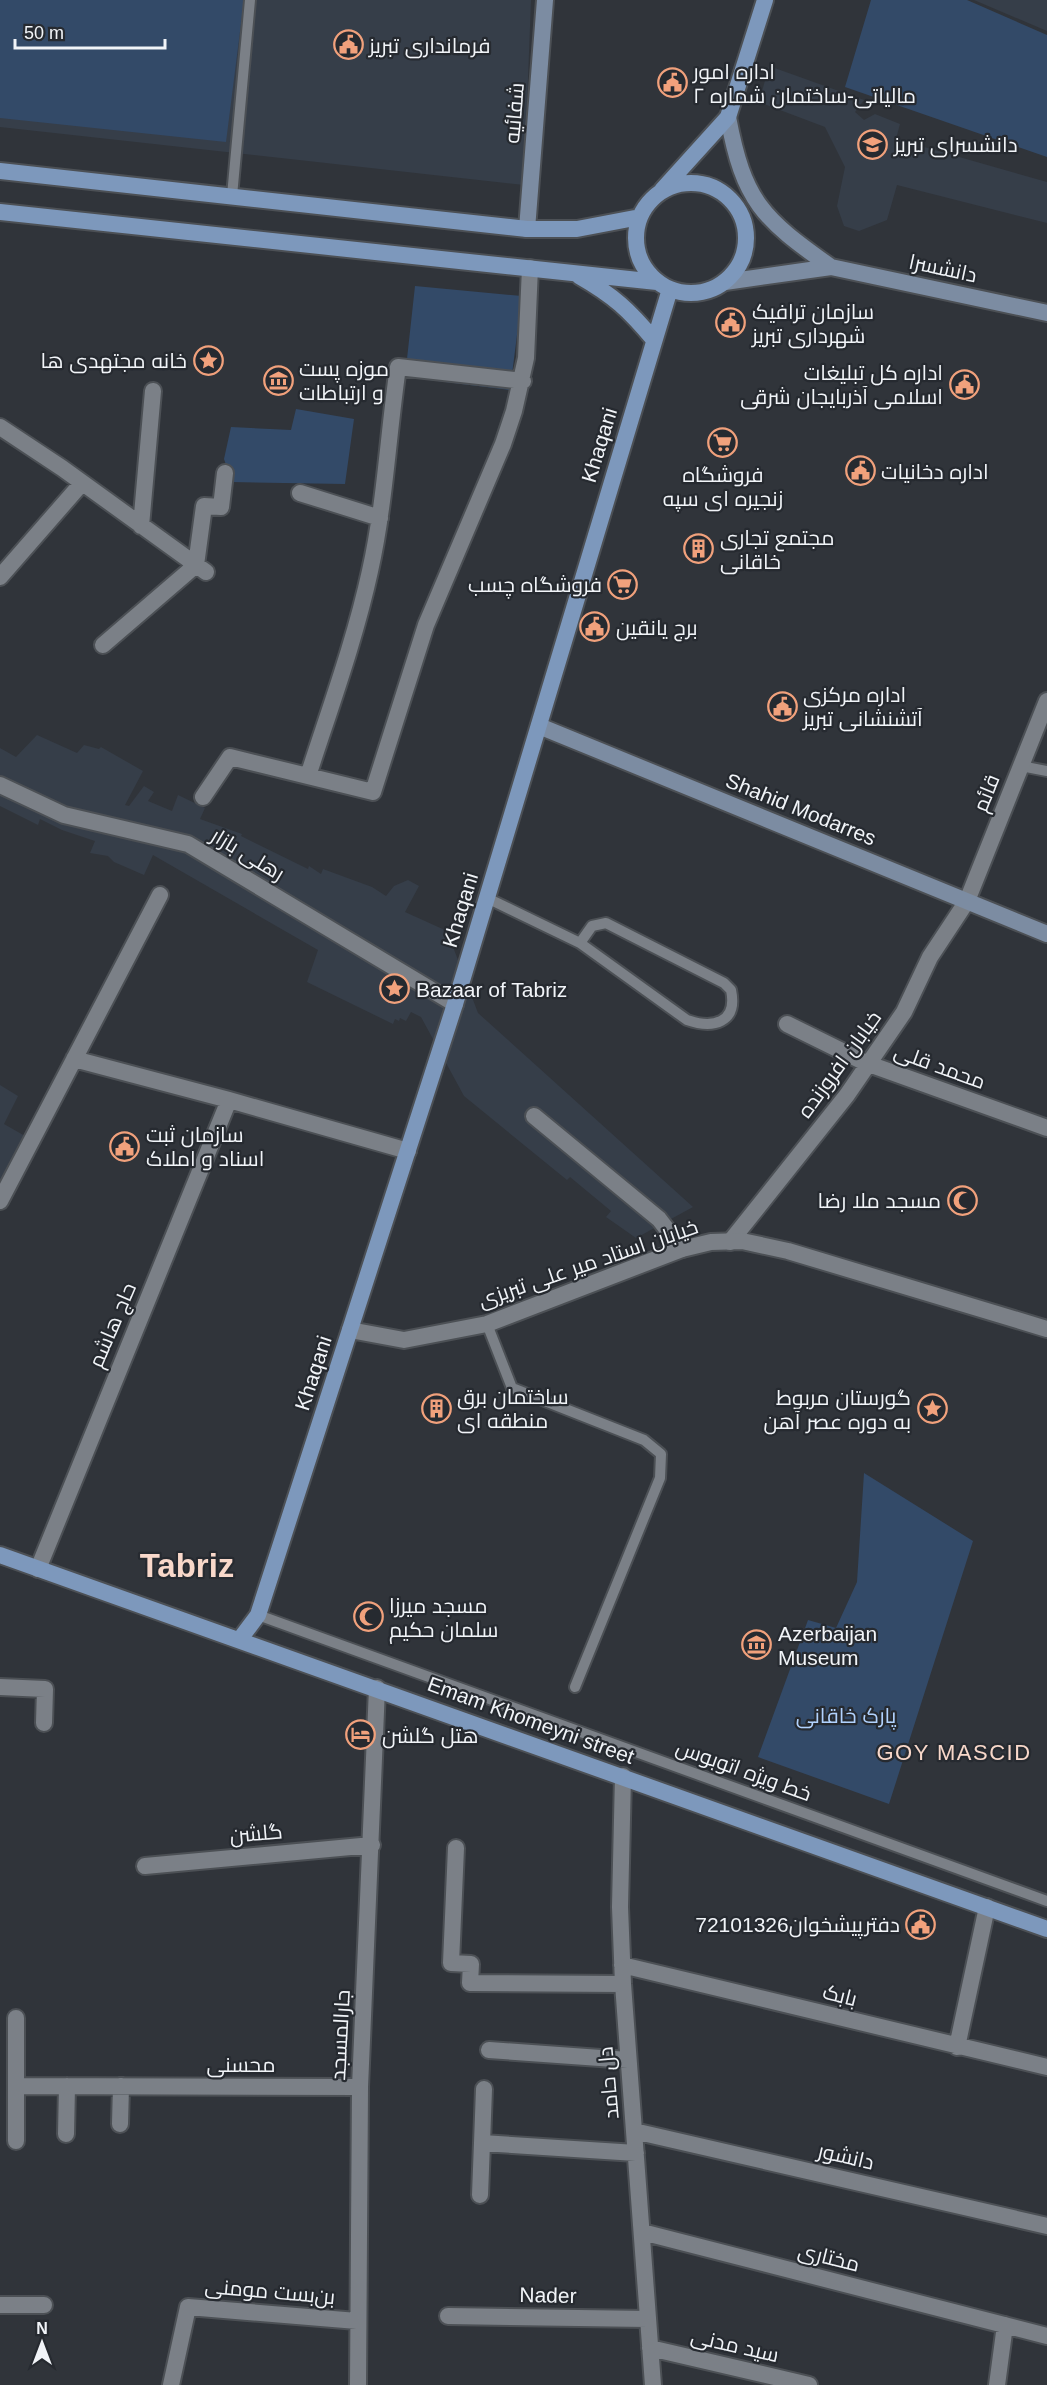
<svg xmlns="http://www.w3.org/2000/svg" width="1047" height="2385" font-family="Arial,Cairo,sans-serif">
  <rect width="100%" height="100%" fill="#30343a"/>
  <path fill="#363e49" d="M 0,0 L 531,0 L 524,185 L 0,127 Z
    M 974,0 L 1047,0 L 1047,31 Z
    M 769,66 L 864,100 L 855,112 L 864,120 L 875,114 L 900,124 L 896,139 L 1047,182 L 1047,223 L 897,185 L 887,220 L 859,231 L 844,226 L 837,206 L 845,167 L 825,127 L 759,102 Z
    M 37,735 L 77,753 L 84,745 L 99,749 L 101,747 L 143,771 L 125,805 L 129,806 L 144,786 L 154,792 L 148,801 L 172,811 L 178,795 L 205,808 L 200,819 L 242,834 L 241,836 L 308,869 L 309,866 L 321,874 L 323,869 L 372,887 L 386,896 L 394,886 L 408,880 L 419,886 L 405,912 L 447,931 L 478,1013 L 693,1207 L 636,1238 L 606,1217 L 611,1211 L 570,1177 L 567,1180 L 464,1096 L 421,1017 L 411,1012 L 406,1021 L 400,1018 L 399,1021 L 395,1019 L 393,1024 L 307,982 L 318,950 L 153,855 L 144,875 L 114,862 L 108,856 L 90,853 L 95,841 L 62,830 L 40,819 L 38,825 L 0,806 L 0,748 L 16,757 Z
    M 0,1085 L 18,1096 L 4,1124 L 25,1136 L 0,1187 Z"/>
  <path fill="#334a68" d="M 0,0 L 244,0 L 226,142 L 0,118 Z
    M 871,0 L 967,0 L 1047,35 L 1047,157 L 845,87 Z
    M 415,286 L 522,296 L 510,390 L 405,377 Z
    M 296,409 L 354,419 L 345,484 L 232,482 L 224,459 L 231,427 L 291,430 Z
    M 864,1473 L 973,1541 L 889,1804 L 758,1757 L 808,1620 L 836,1628 L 857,1582 Z"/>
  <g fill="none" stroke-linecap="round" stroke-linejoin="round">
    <defs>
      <path id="service" d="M 232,196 L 250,0
        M 1021,766 L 1047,771
        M 487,898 L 580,943 L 687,1020 C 713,1029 738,1023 731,990 L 724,983 L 606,923 L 592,926 L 580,943
        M 487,1324 L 512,1388 L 644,1440 L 661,1454 L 660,1478 L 575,1687
        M 258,1615 L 1047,1901"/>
      <path id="pedestrian" d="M 0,785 L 64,815 L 188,844 L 455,1004"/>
      <path id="minor" d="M 0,427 L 62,468 L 206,572
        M 300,493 L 380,518
        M 141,526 L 153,391
        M 0,577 L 82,483
        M 103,645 L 196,565 L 204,506 L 221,507 L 225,473
        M 308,776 C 330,708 355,640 370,571 C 385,504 388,435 398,367 L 523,381
        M 203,797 L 230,757 L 373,792 L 426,625 L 503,444 L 514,411 L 526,358 L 530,268
        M 787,1024 L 866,1063 L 1047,1128
        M 74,1059 L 229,1100 L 408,1151
        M 534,1116 L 659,1219 L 682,1249
        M 0,1201 L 160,895
        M 730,1242 L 847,1095 L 904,1012 L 930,957 L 967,901 L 1047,701
        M 38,1569 L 229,1100
        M 0,1687 L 45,1689 L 44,1723
        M 623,1776 L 620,1907 L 623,1984 L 653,2385
        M 456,1848 L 451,1963 L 471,1964 L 470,1983 L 623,1984
        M 145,1866 L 372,1845
        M 622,1965 L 1047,2067
        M 16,2018 L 16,2141
        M 957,2047 L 987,1907
        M 489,2050 L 628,2060
        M 16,2086 L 360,2087
        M 484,2089 L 482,2143 L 636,2153
        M 120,2124 L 121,2086
        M 634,2131 L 1047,2226
        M 66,2134 L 67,2086
        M 480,2195 L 482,2143
        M 642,2232 L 1047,2336
        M 0,2305 L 44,2305
        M 448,2316 L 648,2319
        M 650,2348 L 809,2385
        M 171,2385 L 188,2307 L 357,2321
        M 358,2385 L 360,2087 L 377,1688
        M 997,2385 L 1005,2325"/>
      <path id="tertiary" d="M 350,1330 L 404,1340 L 487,1324 L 682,1249 L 711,1242 L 742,1241 L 788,1251 L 1047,1329"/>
      <path id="secondary" d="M 728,117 C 744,202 762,218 831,267
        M 527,229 L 545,0
        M 725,282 L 831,267 L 1047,313
        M 539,726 L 1047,934"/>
      <path id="primary" d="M 0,171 L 527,229 L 577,229 L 640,217
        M636 238a55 55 0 1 1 110 0a55 55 0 1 1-110 0Z
        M 662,190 L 728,117 L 765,0
        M 0,212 L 657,282
        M 579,276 C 614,296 629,310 654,340
        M 0,1555 L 1047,1929
        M 240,1639 L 258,1615 L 455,1004 L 670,289"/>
    </defs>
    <use href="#service" stroke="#4c5055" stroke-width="14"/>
    <use href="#pedestrian" stroke="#4c5055" stroke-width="20"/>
    <use href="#minor" stroke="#4c5055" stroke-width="20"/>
    <use href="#tertiary" stroke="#4c5055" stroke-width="20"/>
    <use href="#secondary" stroke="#4c5055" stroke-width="20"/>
    <use href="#primary" stroke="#4c5055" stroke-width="20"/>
    <use href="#service" stroke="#7b8087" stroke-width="10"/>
    <use href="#pedestrian" stroke="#7b8087" stroke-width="16"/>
    <use href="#minor" stroke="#7b8087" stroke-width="16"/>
    <use href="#tertiary" stroke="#7b8087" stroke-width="16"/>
    <use href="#secondary" stroke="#7c8ca2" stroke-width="16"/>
    <use href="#primary" stroke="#7d98bc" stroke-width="16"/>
  </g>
  <defs>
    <symbol id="civic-ring" viewBox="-11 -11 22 22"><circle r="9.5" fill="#262a30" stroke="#f1a17c" stroke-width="1.5"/><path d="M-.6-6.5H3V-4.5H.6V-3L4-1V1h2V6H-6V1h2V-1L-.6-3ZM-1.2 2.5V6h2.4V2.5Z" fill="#f1a17c"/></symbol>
    <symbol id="university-ring" viewBox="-11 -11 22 22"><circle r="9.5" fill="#262a30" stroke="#f1a17c" stroke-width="1.5"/><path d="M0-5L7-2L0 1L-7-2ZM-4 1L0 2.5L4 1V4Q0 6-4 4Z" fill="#f1a17c"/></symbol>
    <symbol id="sight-ring" viewBox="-11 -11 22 22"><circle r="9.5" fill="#262a30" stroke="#f1a17c" stroke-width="1.5"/><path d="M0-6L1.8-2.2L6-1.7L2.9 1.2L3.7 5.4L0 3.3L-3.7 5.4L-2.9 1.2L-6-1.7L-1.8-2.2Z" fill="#f1a17c"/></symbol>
    <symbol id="museum-ring" viewBox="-11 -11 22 22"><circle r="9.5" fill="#262a30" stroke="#f1a17c" stroke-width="1.5"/><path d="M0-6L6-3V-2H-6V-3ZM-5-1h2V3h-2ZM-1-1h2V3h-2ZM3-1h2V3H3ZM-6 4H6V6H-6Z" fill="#f1a17c"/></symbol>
    <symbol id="supermarket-ring" viewBox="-11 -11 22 22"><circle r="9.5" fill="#262a30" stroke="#f1a17c" stroke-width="1.5"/><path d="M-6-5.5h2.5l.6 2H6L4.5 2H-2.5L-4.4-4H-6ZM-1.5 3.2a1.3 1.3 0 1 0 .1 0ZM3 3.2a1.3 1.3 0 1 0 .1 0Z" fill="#f1a17c"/></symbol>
    <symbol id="building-ring" viewBox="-11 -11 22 22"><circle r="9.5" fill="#262a30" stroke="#f1a17c" stroke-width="1.5"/><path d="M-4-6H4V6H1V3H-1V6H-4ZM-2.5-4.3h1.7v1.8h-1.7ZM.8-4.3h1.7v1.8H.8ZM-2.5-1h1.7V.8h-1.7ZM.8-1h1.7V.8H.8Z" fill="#f1a17c"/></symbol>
    <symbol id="mosque-ring" viewBox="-11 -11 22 22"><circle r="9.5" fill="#262a30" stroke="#f1a17c" stroke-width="1.5"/><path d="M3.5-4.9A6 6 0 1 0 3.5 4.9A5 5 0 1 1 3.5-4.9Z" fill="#f1a17c"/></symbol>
    <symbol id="hotel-ring" viewBox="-11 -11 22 22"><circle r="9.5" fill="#262a30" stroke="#f1a17c" stroke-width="1.5"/><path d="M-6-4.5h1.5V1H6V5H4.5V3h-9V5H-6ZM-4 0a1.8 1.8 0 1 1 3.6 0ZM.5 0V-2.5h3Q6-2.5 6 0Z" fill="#f1a17c"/></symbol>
  </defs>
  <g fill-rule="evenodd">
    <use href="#civic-ring" x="332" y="28" width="33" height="33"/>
    <use href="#civic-ring" x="656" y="66" width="33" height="33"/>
    <use href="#university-ring" x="856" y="128" width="33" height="33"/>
    <use href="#civic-ring" x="714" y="306" width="33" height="33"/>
    <use href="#sight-ring" x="192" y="344" width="33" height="33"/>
    <use href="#museum-ring" x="262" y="364" width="33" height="33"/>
    <use href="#civic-ring" x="948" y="368" width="33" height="33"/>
    <use href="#supermarket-ring" x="706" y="426" width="33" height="33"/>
    <use href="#civic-ring" x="844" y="454" width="33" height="33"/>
    <use href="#building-ring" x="682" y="532" width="33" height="33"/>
    <use href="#supermarket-ring" x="606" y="568" width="33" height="33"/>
    <use href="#civic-ring" x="578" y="610" width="33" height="33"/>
    <use href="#civic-ring" x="766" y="690" width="33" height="33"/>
    <use href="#sight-ring" x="378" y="972" width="33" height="33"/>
    <use href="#civic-ring" x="108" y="1130" width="33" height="33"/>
    <use href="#mosque-ring" x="946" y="1184" width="33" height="33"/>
    <use href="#building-ring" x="420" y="1392" width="33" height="33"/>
    <use href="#sight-ring" x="916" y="1392" width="33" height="33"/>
    <use href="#mosque-ring" x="352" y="1600" width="33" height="33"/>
    <use href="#museum-ring" x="740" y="1628" width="33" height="33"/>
    <use href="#hotel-ring" x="344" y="1718" width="33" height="33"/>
    <use href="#civic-ring" x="904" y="1908" width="33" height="33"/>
  </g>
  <g text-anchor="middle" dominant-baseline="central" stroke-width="4.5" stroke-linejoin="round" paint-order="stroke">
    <g font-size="21" fill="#f1f4f8" stroke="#262a30" text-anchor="start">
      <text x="369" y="45">فرمانداری تبریز</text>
      <text x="693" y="71">اداره امور<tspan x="693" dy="24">مالیاتی-ساختمان شماره ۲</tspan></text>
      <text x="894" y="144">دانشسرای تبریز</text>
      <text x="752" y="311">سازمان ترافیک<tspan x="752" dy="24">شهرداری تبریز</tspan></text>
      <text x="187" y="360" text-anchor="end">خانه مجتهدی ها</text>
      <text x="299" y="368">موزه پست<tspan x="299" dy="24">و ارتباطات</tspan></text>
      <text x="943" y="372" text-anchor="end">اداره کل تبلیغات<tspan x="943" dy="24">اسلامی آذربایجان شرقی</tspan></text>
      <text x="881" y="471">اداره دخانیات</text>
      <text x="723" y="474" text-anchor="middle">فروشگاه<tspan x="723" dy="24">زنجیره ای سپه</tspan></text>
      <text x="720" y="537">مجتمع تجاری<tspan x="720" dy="24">خاقانی</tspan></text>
      <text x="602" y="584" text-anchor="end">فروشگاه چسب</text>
      <text x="616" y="627">برج یانقین</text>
      <text x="803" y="694">اداره مرکزی<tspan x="803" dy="24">آتشنشانی تبریز</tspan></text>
      <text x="416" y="989">Bazaar of Tabriz</text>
      <text x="146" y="1134">سازمان ثبت<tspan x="146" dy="24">اسناد و املاک</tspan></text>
      <text x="941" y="1200" text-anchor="end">مسجد ملا رضا</text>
      <text x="457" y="1396">ساختمان برق<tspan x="457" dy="24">منطقه ای</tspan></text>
      <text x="911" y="1397" text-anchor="end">گورستان مربوط<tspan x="911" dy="24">به دوره عصر آهن</tspan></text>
      <text x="389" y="1605">مسجد میرزا<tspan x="389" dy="24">سلمان حکیم</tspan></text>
      <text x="778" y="1633">Azerbaijan<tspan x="778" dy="24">Museum</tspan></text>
      <text x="382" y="1735">هتل گلشن</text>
      <text x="900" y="1924" text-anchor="end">دفترپیشخوان72101326</text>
    </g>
    <g font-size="21" fill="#f1f4f8" stroke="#262a30">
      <text transform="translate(514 113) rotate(-85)">شفائیه</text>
      <text transform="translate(943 268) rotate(12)">دانشسرا</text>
      <text transform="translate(599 445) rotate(-73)">Khaqani</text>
      <text transform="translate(986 793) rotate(-68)">قائم</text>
      <text transform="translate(801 809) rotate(22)">Shahid Modarres</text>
      <text transform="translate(248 854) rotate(31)">رهلی بازار</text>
      <text transform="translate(460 910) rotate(-73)">Khaqani</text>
      <text transform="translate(839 1064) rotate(-54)">خیابان افروزنده</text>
      <text transform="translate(940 1066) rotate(20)">محمد قلی</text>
      <text transform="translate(588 1263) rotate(-19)">خیابان استاد میر علی تبریزی</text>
      <text transform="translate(112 1325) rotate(-67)">حاج هاشم</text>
      <text transform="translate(313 1373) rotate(-72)">Khaqani</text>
      <text transform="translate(531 1720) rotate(20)">Emam Khomeyni street</text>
      <text transform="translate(744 1770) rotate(20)">خط ویژه اتوبوس</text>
      <text transform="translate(256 1833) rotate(-5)">گلشن</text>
      <text transform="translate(840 1995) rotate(14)">بابک</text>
      <text transform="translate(340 2035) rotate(-87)">جارالمسجد</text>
      <text x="241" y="2064">محسنی</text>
      <text transform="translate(608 2083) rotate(-95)">دل حامد</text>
      <text transform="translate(846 2156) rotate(13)">دانشور</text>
      <text transform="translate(829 2257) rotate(14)">مختاری</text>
      <text transform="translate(270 2291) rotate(5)">بن‌بست مومنی</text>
      <text transform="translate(548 2295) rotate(1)">Nader</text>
      <text transform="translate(735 2345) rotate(13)">سید مدنی</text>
    </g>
    <g font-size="21" fill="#b1d2fe" stroke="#262a30">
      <text x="846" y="1715">پارک خاقانی</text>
    </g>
    <g font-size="22" letter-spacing="1.5" fill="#f8d8ca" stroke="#262a30">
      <text x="954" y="1752">GOY MASCID</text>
    </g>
    <g font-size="33" font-weight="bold" fill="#f8d8ca" stroke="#262a30">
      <text x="187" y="1565">Tabriz</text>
    </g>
  </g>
  <g transform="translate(42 2343)" stroke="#262a30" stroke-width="4.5" paint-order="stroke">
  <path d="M0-4.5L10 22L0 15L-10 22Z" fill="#f1f4f8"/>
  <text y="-9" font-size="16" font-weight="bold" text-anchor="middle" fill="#f1f4f8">N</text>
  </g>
  <path d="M15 39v9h150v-9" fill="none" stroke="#f1f4f8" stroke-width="3"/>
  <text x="24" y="39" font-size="18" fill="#f1f4f8" stroke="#262a30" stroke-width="4.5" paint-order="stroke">50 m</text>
</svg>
